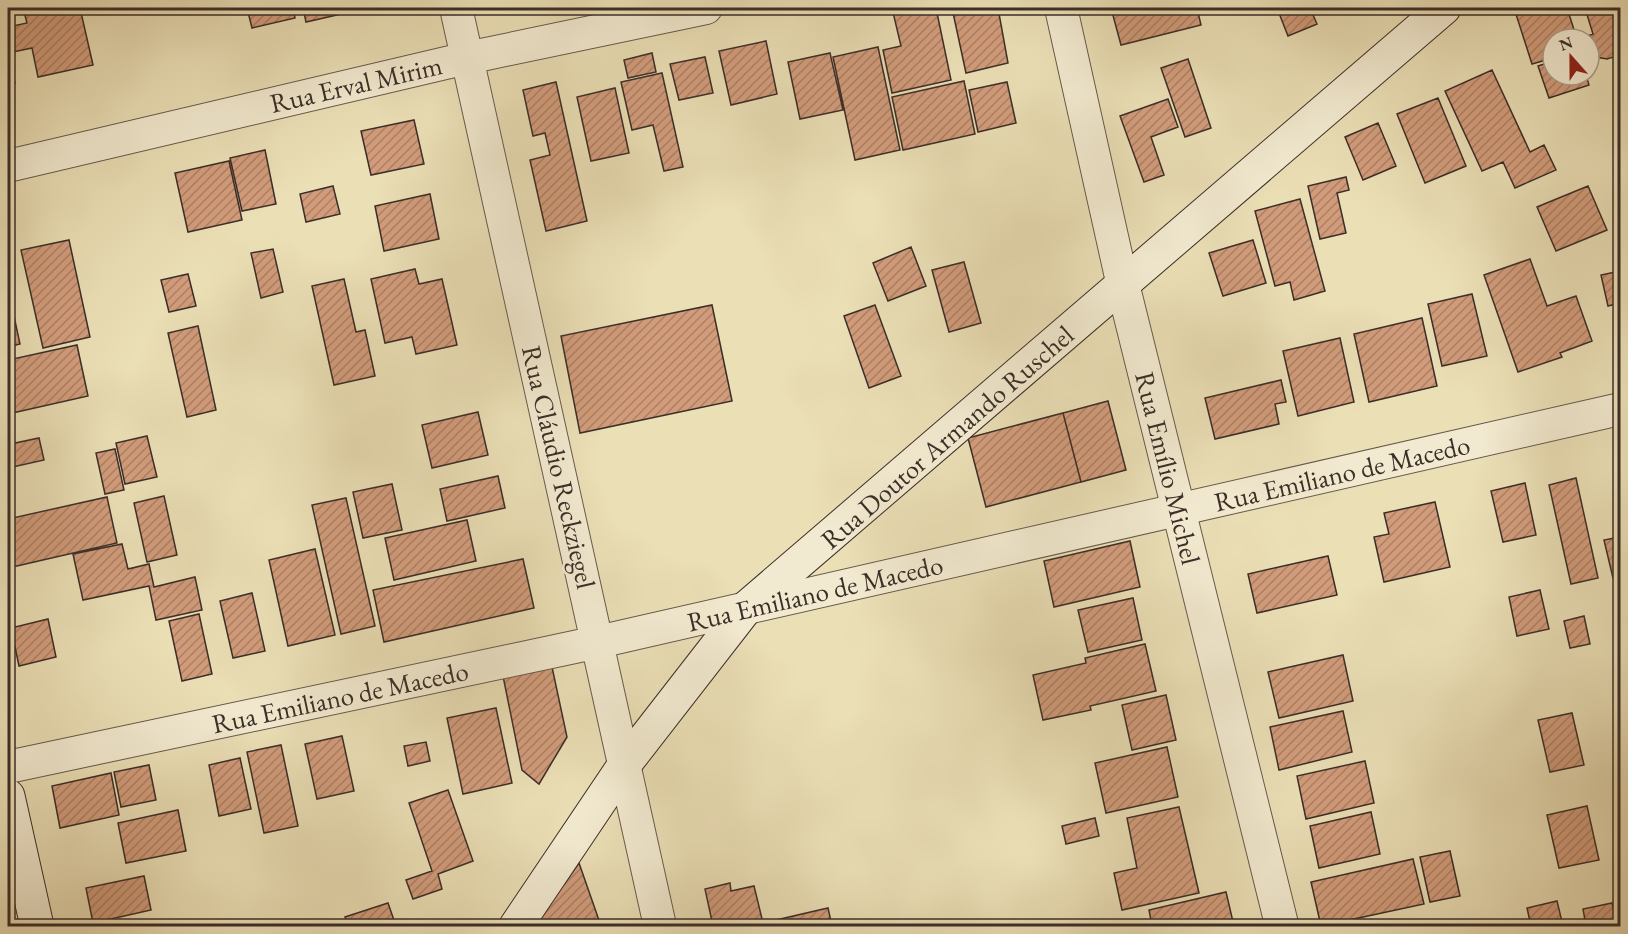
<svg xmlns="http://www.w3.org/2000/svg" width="1628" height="934" font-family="'EB Garamond',serif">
  <defs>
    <pattern id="building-hatch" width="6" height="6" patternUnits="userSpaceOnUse" patternTransform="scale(1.5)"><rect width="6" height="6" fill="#d29c7b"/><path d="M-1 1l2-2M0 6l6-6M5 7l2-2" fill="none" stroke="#ac8065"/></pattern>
  </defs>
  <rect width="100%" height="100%" fill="#ebdfb6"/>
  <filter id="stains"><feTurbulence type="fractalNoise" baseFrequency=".00333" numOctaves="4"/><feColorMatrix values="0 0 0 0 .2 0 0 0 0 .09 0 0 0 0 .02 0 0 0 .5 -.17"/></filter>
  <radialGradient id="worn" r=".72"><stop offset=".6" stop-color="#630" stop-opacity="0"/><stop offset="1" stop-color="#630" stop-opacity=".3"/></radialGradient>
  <path fill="url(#building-hatch)" stroke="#3b2e28" stroke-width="1.5" d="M 23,8 L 80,8 L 93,65 L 38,77 L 32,48 L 8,53 L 15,83 L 8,84 L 8,27 L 27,23 Z
    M 247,8 L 293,8 L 295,18 L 252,28 Z
    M 303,8 L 345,8 L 346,13 L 306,22 Z
    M 892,8 L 936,8 L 951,80 L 892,93 L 883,50 L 901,46 Z
    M 952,8 L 998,8 L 1008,63 L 966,73 Z
    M 1111,8 L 1197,8 L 1201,25 L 1121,45 Z
    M 1277,8 L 1310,8 L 1317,24 L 1288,36 Z
    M 1514,8 L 1567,8 L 1577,39 L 1553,39 L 1553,58 L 1532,64 Z
    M 1585,8 L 1620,8 L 1620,55 L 1607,59 L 1590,56 L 1589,39 L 1585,37 L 1593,34 Z
    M 766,41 L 777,94 L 731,105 L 719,51 Z
    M 878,47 L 900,150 L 855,160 L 833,57 Z
    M 652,53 L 656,72 L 628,78 L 624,60 Z
    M 830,53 L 843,110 L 800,119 L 788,62 Z
    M 705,57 L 713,93 L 679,100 L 670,64 Z
    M 1188,59 L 1211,128 L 1185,137 L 1161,68 Z
    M 1553,61 L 1553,75 L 1586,75 L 1589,85 L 1549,98 L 1538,66 Z
    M 1492,70 L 1530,152 L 1544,145 L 1556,170 L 1515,188 L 1503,162 L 1482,171 L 1445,91 Z
    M 662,73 L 683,167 L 664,171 L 653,125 L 632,130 L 621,82 Z
    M 964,81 L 975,134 L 903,150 L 892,97 Z
    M 556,82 L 587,221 L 546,231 L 530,160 L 550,155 L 545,133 L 533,136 L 523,90 Z
    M 1007,82 L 1016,123 L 978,132 L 969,90 Z
    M 615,88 L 629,153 L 591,161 L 577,97 Z
    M 1438,98 L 1466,166 L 1425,183 L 1397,114 Z
    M 1168,99 L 1178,127 L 1151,137 L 1164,175 L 1144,182 L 1120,116 Z
    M 414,120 L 424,164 L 371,175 L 361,131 Z
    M 1378,123 L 1396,166 L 1363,180 L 1345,137 Z
    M 265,150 L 276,204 L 242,211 L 230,158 Z
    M 229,161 L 242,220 L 188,232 L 175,173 Z
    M 1346,177 L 1349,190 L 1337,193 L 1346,233 L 1320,239 L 1308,186 Z
    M 333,186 L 340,214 L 306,222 L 300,194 Z
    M 1588,186 L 1607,230 L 1556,251 L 1537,207 Z
    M 430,194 L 439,239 L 384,251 L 375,206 Z
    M 1300,199 L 1325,291 L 1294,300 L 1290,282 L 1275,286 L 1255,211 Z
    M 69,240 L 90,337 L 43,348 L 21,250 Z
    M 1253,240 L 1266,283 L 1223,296 L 1209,253 Z
    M 911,247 L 926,286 L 888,301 L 873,263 Z
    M 273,249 L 283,292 L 261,298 L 251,253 Z
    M 1530,259 L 1547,306 L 1576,296 L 1592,341 L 1560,353 L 1562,357 L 1518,372 L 1484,275 Z
    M 964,262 L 981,323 L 949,332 L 932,270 Z
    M 415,269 L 419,284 L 442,279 L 457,345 L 416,354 L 412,337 L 385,343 L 371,279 Z
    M 1620,271 L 1620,303 L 1608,306 L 1601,275 Z
    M 188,274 L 196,306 L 169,312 L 161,280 Z
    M 344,279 L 356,332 L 365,330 L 375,376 L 334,385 L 312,286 Z
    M 1472,294 L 1487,356 L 1442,366 L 1428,304 Z
    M 712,305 L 732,401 L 580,433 L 561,336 Z
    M 875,305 L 901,376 L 869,388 L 844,316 Z
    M 1620,306 L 1620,339 L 1614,308 Z
    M 12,307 L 20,344 L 8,347 L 8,308 Z
    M 1422,318 L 1437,386 L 1369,402 L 1354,334 Z
    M 198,326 L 216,410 L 187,417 L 168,333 Z
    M 1340,338 L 1354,402 L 1298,416 L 1283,351 Z
    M 77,345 L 88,396 L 8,414 L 8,360 Z
    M 1281,380 L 1286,402 L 1275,404 L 1279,424 L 1215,439 L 1205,398 Z
    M 1108,401 L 1126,470 L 1081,482 L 1063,413 Z
    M 478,412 L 488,455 L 432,468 L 422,425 Z
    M 1063,413 L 1081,482 L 986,507 L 968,438 Z
    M 8,418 L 15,443 L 39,438 L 44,460 L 8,468 Z
    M 147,436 L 157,477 L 125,484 L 116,443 Z
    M 115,449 L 124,490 L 105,494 L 96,453 Z
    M 498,476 L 505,508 L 447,521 L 440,489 Z
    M 1576,478 L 1598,578 L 1571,584 L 1549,485 Z
    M 1525,483 L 1536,535 L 1503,542 L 1491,491 Z
    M 392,484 L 402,530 L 363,538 L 353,492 Z
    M 164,496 L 177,555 L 147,562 L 134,503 Z
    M 107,497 L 117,543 L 8,568 L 8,519 Z
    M 346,498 L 375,626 L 341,634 L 312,505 Z
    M 1435,502 L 1450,567 L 1384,582 L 1374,537 L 1389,534 L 1384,513 Z
    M 467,520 L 476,561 L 394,580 L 385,538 Z
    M 1620,537 L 1620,576 L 1613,578 L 1604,540 Z
    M 1130,541 L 1140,587 L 1054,607 L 1044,561 Z
    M 122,544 L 128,569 L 149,564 L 154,587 L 195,577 L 202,610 L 156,620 L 149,586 L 83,600 L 73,554 Z
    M 315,549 L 335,635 L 288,646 L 269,560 Z
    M 1328,556 L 1337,595 L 1257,613 L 1248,574 Z
    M 523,559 L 534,608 L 384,642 L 373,590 Z
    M 1540,590 L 1549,629 L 1517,636 L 1509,597 Z
    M 252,593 L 265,651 L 233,658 L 220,601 Z
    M 1133,598 L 1142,640 L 1088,652 L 1078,610 Z
    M 199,614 L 212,674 L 182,681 L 169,621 Z
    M 1584,616 L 1590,644 L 1570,648 L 1564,621 Z
    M 48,619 L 56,657 L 19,666 L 11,628 Z
    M 1145,644 L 1156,691 L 1090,706 L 1091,710 L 1043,720 L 1033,675 L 1086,663 L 1085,658 Z
    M 1343,655 L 1353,701 L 1279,718 L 1268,672 Z
    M 552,667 L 567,737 L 539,784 L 522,770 L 503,676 Z
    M 1166,695 L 1176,740 L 1132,750 L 1122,705 Z
    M 496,708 L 512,783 L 463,794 L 447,718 Z
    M 1343,711 L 1352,752 L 1279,770 L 1270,727 Z
    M 1572,713 L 1584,765 L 1550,772 L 1538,720 Z
    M 342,736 L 354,791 L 317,799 L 305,744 Z
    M 426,742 L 430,761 L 408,766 L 404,746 Z
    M 281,745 L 298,826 L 264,833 L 247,752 Z
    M 1167,747 L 1178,797 L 1106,813 L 1095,763 Z
    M 240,758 L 251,809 L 219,816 L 209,765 Z
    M 1365,761 L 1374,803 L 1306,819 L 1297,776 Z
    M 149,765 L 156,800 L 121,807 L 114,772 Z
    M 111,773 L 119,815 L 60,828 L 52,786 Z
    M 448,790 L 473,861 L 438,874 L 442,889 L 413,899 L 406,880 L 432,871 L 409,803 Z
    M 1587,806 L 1599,860 L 1559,868 L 1547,815 Z
    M 1179,807 L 1199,893 L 1122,910 L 1114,873 L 1137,868 L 1127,818 Z
    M 178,810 L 186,851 L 126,863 L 118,823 Z
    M 1371,812 L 1380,854 L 1319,868 L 1310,826 Z
    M 1095,818 L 1099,836 L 1066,844 L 1062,826 Z
    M 1450,851 L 1460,896 L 1430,902 L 1420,857 Z
    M 1413,859 L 1424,904 L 1321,926 L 1311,882 Z
    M 579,863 L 601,926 L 534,926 Z
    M 144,876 L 151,910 L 93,923 L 86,888 Z
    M 730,883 L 731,891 L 754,886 L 763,923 L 828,908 L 832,926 L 713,926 L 705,889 Z
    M 1226,892 L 1234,926 L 1152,926 L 1149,910 Z
    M 1557,901 L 1563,926 L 1531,926 L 1527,908 Z
    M 388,903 L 396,926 L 349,926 L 345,917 Z
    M 1612,903 L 1617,926 L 1586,926 L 1583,909 Z"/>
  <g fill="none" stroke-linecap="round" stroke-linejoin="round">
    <defs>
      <path id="minor" d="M 456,8 L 660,926
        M 1061,8 L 1123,286
        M 8,166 L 467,58 L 706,8
        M 8,767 L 598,642 L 1620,409"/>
      <path id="tertiary" d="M 1123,286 L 1282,926"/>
      <path id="secondary" d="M 8,796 L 37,926
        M 516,926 L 625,764 L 747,607 L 1444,8"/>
    </defs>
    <use href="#minor" stroke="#675a4c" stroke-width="34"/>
    <use href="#tertiary" stroke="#675a4c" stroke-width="35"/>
    <use href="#secondary" stroke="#3b2e28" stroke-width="35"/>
    <use href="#minor" stroke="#f2ead0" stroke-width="32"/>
    <use href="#tertiary" stroke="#f2ead0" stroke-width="33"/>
    <use href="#secondary" stroke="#f2ead0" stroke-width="33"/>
  </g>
  <g text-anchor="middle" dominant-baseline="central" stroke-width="5" stroke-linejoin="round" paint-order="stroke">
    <g font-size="27" fill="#3b2e28" stroke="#f2ead0">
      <text transform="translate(356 84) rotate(-13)">Rua Erval Mirim</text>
      <text transform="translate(947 437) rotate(-41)">Rua Doutor Armando Ruschel</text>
      <text transform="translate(559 467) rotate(77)">Rua Cláudio Reckziegel</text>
      <text transform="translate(1168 468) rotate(76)">Rua Emílio Michel</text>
      <text transform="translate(1342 473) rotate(-13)">Rua Emiliano de Macedo</text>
      <text transform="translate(815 593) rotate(-13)">Rua Emiliano de Macedo</text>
      <text transform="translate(340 697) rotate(-12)">Rua Emiliano de Macedo</text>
    </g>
  </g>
  <rect width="1628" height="934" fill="none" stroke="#ebdfb6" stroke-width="30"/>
  <rect x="9" y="9" width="1610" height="916" fill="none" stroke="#3b2e28" stroke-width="3"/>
  <rect x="15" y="15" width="1598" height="904" fill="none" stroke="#3b2e28" stroke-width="1.5"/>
  <g transform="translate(1571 57) rotate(339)"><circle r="28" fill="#f2ead0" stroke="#a99f8d" stroke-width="1.5"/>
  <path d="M0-4.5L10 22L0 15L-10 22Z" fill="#8f2418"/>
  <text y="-9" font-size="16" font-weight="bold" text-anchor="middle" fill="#3b2e28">N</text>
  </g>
  <rect width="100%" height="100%" filter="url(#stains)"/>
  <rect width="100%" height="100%" fill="url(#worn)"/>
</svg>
